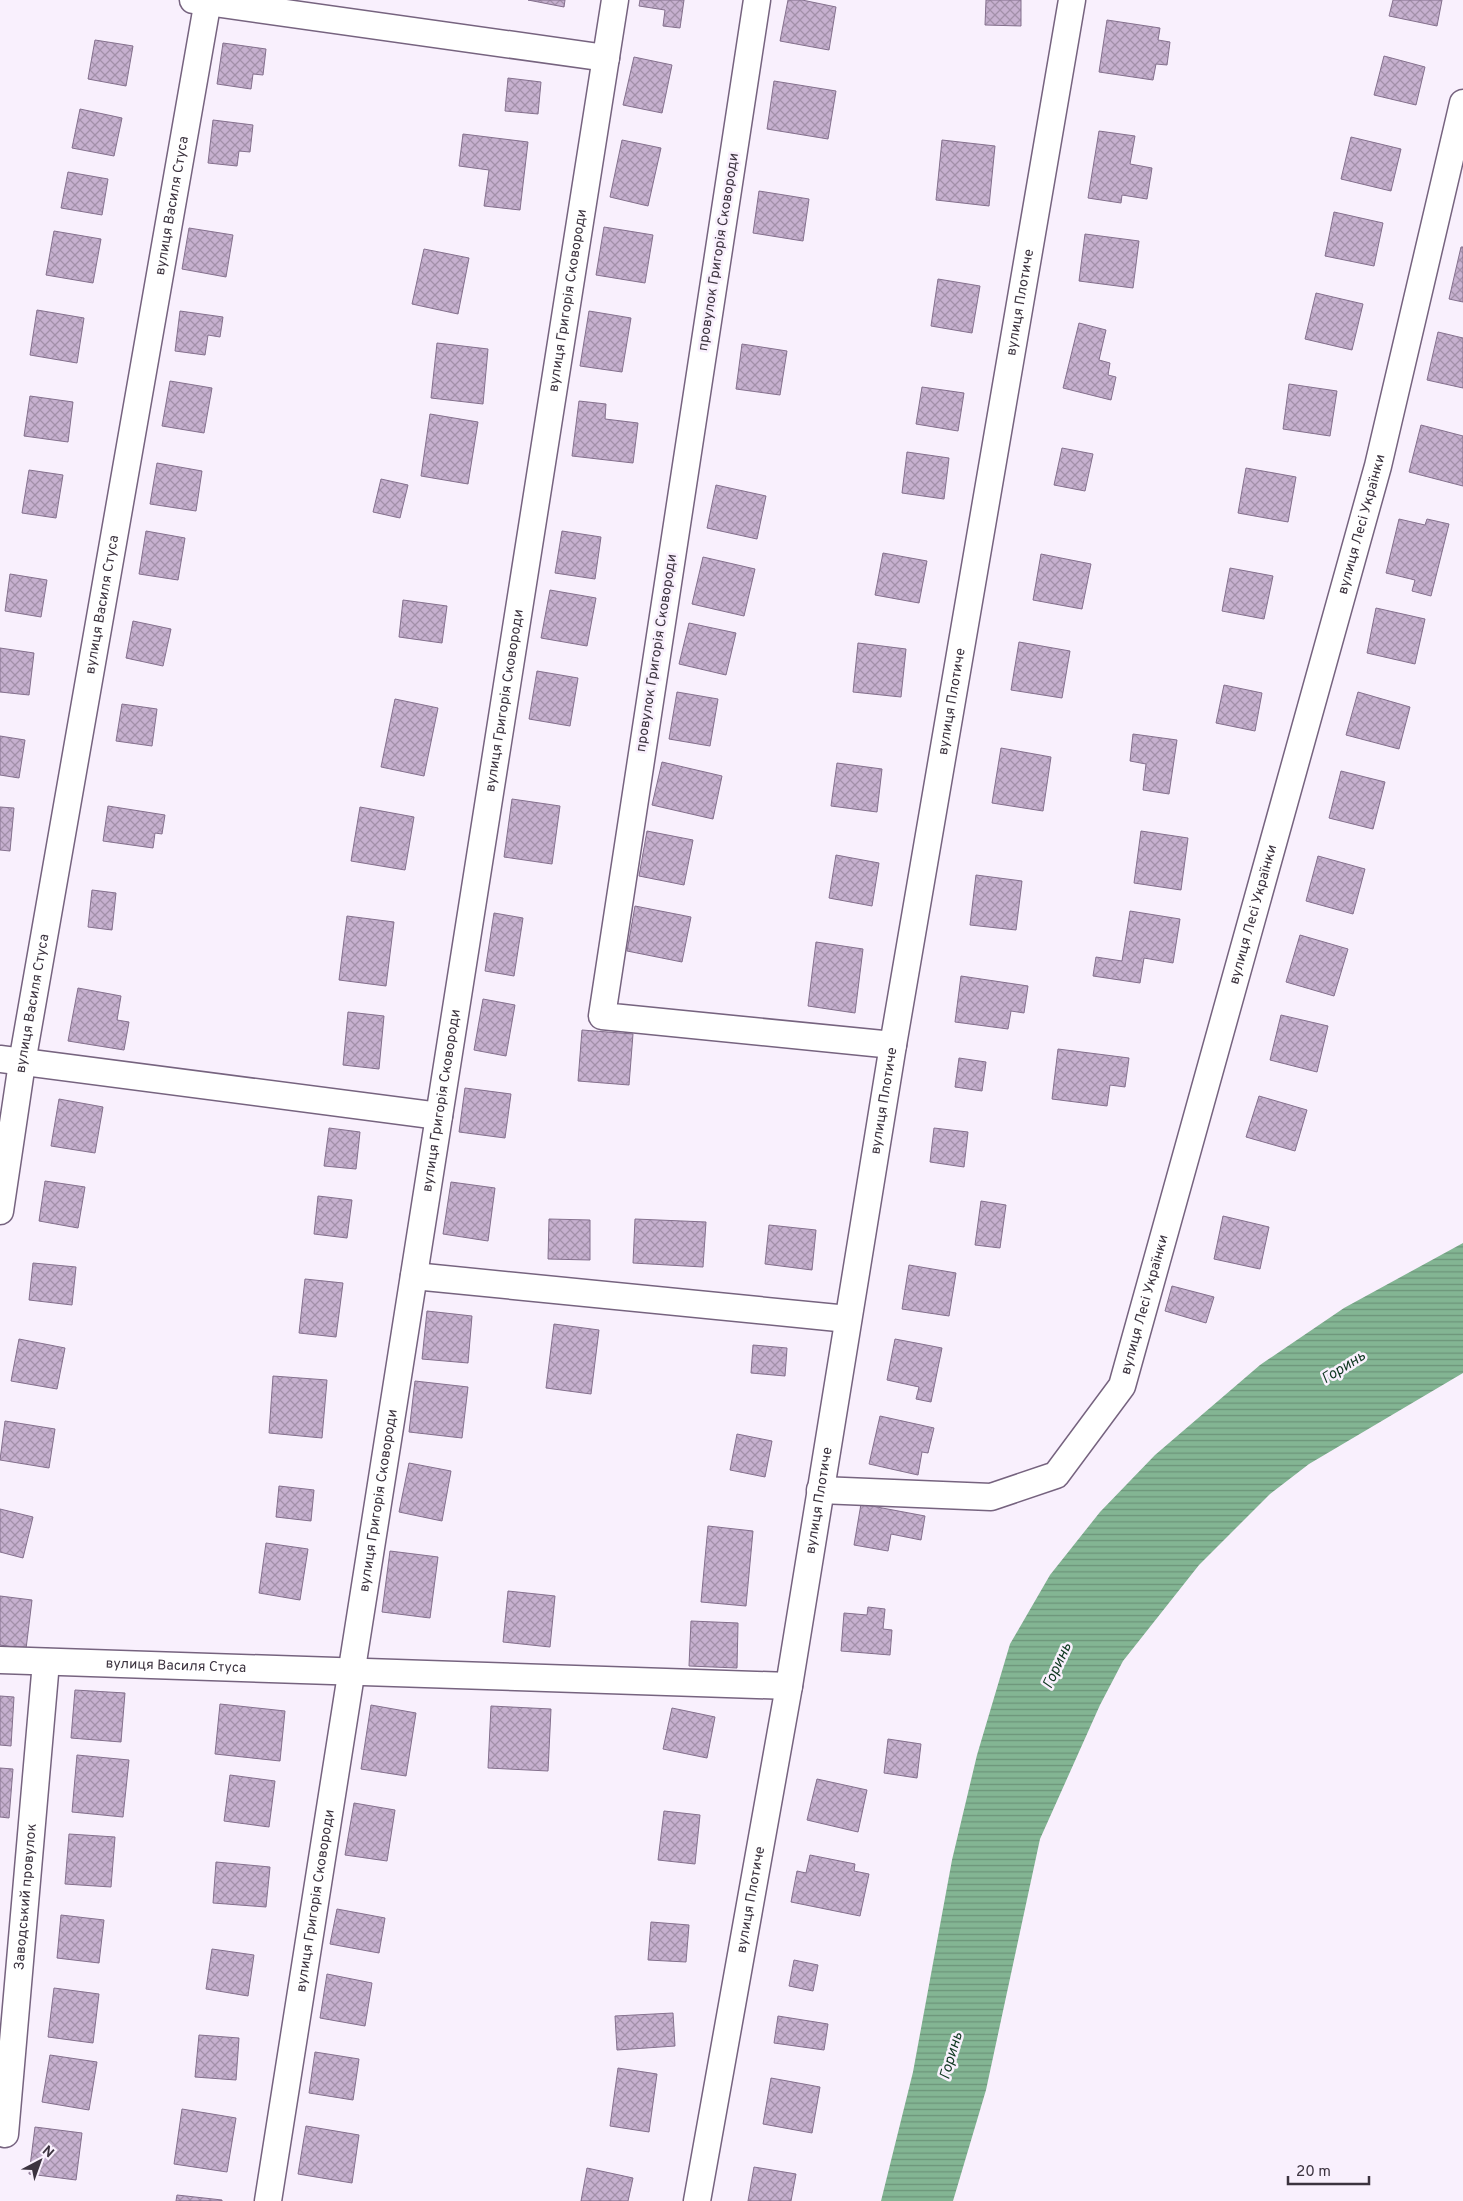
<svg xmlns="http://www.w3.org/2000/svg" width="1463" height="2201" font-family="Overpass,sans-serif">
  <defs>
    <pattern id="water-rules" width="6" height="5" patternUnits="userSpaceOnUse" patternTransform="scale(1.25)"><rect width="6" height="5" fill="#83b593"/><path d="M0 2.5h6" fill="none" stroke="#6c9479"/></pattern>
    <pattern id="building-cross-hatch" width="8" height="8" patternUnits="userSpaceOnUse" patternTransform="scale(1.25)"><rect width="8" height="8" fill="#c6b0cf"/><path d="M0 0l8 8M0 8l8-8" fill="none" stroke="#a290a9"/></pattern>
  </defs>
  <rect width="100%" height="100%" fill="#f9f0fd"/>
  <path fill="url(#water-rules)" d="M 1463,1243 L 1463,1373 L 1309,1464 L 1270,1494 L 1199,1565 L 1123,1661 L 1100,1705 L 1040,1839 L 986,2090 L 953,2201 L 881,2201 L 913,2072 L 952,1860 L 977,1755 L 1010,1644 L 1050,1575 L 1100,1512 L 1155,1455 L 1260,1365 L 1344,1308 Z"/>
  <path fill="url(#building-cross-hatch)" stroke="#84708d" d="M 528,0 L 565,0 L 564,7 Z
    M 640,0 L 684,0 L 680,28 L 663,26 L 665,10 L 639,6 Z
    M 788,0 L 802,0 L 836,7 L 829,50 L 780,41 Z
    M 986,0 L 1021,0 L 1021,26 L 985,25 Z
    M 1393,0 L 1442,0 L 1437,26 L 1389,16 Z
    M 1107,20 L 1160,28 L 1158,40 L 1170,42 L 1167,65 L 1156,64 L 1153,80 L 1099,72 Z
    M 95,40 L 133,46 L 126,86 L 88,79 Z
    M 223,43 L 266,49 L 263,75 L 253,74 L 251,89 L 217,84 Z
    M 1384,56 L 1425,67 L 1416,105 L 1374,95 Z
    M 634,57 L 672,65 L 662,113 L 623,105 Z
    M 508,78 L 541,82 L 538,114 L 505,111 Z
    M 774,81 L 836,91 L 828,139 L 767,129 Z
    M 80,109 L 122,118 L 114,156 L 72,148 Z
    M 213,120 L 253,125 L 250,152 L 239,151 L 237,166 L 208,163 Z
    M 1099,131 L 1135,136 L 1130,164 L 1152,168 L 1147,199 L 1122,195 L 1121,203 L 1088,198 Z
    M 463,134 L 528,142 L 520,210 L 484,206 L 489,170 L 459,166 Z
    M 1351,137 L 1401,149 L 1391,191 L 1341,179 Z
    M 622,140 L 661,148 L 648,206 L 610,197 Z
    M 942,140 L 995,146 L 989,206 L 936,200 Z
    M 68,172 L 108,179 L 102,215 L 61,208 Z
    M 759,191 L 809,199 L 803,241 L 753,233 Z
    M 1334,212 L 1383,223 L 1374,266 L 1325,256 Z
    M 604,227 L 653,235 L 645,283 L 596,275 Z
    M 189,228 L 233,235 L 226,277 L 182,269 Z
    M 54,231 L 101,239 L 93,283 L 46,275 Z
    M 1085,234 L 1139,241 L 1133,288 L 1079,281 Z
    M 1461,247 L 1463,247 L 1463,302 L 1449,299 Z
    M 424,249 L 469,258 L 458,314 L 412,304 Z
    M 938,279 L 980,286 L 972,333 L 931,326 Z
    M 1316,293 L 1363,304 L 1352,350 L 1305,339 Z
    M 37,310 L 84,318 L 77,363 L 30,355 Z
    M 180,311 L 223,317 L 220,337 L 208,335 L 205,355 L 175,351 Z
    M 589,311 L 631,318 L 622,372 L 580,366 Z
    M 1079,323 L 1106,330 L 1099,360 L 1110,363 L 1108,375 L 1116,377 L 1111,400 L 1063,388 Z
    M 1438,332 L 1463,338 L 1463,388 L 1427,380 Z
    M 437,343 L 488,349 L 483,404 L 431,398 Z
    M 742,344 L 787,351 L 780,395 L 736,389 Z
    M 170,381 L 212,388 L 204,433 L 162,426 Z
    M 1289,384 L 1337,391 L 1330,436 L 1283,429 Z
    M 922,387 L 964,393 L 958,431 L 916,424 Z
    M 30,396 L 73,402 L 68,442 L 24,436 Z
    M 579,401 L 606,404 L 605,419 L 638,423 L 633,463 L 572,456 Z
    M 430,414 L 478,422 L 468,484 L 421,476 Z
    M 1421,425 L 1463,436 L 1463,486 L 1409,472 Z
    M 1062,448 L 1093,454 L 1085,491 L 1054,485 Z
    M 907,452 L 949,458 L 944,499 L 902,493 Z
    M 157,463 L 202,471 L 196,511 L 150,504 Z
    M 1246,468 L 1296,477 L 1288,522 L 1238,513 Z
    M 29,470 L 63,475 L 56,518 L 22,513 Z
    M 381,479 L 408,485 L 400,518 L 373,512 Z
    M 716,485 L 766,496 L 757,539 L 707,528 Z
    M 1399,519 L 1425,525 L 1427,519 L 1449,524 L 1431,596 L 1412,591 L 1415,580 L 1386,573 Z
    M 146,531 L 185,538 L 178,580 L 139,574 Z
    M 562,531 L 601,537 L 595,579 L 555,573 Z
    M 883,553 L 927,561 L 919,603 L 875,595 Z
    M 1041,554 L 1091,564 L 1082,609 L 1033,600 Z
    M 703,557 L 755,569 L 744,616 L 692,604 Z
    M 1230,568 L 1273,576 L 1264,619 L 1222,611 Z
    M 10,574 L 47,580 L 41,617 L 5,611 Z
    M 550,590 L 596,598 L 587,646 L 541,638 Z
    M 403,600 L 447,606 L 442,643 L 399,637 Z
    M 1376,608 L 1425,619 L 1415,664 L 1367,653 Z
    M 133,621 L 171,629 L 163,666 L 126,658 Z
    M 689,623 L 736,633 L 726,675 L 679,664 Z
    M 1019,642 L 1070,651 L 1062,698 L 1011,690 Z
    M 858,643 L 906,649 L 901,697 L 853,692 Z
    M 0,648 L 34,653 L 29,695 L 0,692 Z
    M 537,671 L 578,678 L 570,726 L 529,719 Z
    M 1224,685 L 1262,693 L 1255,731 L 1216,723 Z
    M 677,692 L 718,699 L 710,746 L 669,739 Z
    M 1358,692 L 1410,707 L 1399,749 L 1346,735 Z
    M 395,699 L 438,708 L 424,776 L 381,767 Z
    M 122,704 L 157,709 L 152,746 L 116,741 Z
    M 1133,734 L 1177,740 L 1169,794 L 1143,790 L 1146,764 L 1130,761 Z
    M 0,736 L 25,740 L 19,778 L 0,775 Z
    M 1001,748 L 1051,757 L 1043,811 L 992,803 Z
    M 662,762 L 722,776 L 713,819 L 652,805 Z
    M 837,763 L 882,769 L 877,812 L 831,806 Z
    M 1341,771 L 1385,782 L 1373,829 L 1329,818 Z
    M 512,799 L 560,806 L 552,864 L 504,857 Z
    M 108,806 L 165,815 L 162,834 L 155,833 L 153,848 L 103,841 Z
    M 0,807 L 14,808 L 10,851 L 0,850 Z
    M 360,807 L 414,817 L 405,870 L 351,861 Z
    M 647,831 L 693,840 L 684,885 L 639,876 Z
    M 1141,831 L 1188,838 L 1181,890 L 1134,883 Z
    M 836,855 L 879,863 L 872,906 L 829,898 Z
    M 1318,856 L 1365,869 L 1353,914 L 1306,901 Z
    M 976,875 L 1022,881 L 1016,930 L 970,925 Z
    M 92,890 L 116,893 L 112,930 L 88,927 Z
    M 635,906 L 691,917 L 682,962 L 627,951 Z
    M 1130,911 L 1180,919 L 1173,963 L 1144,958 L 1140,983 L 1093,976 L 1096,957 L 1122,961 Z
    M 494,913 L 523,918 L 514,976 L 485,971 Z
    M 347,916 L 394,922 L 386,986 L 339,980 Z
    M 1300,935 L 1348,949 L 1334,996 L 1286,982 Z
    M 816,942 L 863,949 L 855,1013 L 808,1006 Z
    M 961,976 L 1028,986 L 1024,1013 L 1011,1011 L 1008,1029 L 955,1022 Z
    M 78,988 L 121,996 L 117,1020 L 129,1022 L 124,1050 L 68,1041 Z
    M 483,999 L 515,1005 L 506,1056 L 474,1050 Z
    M 348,1012 L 384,1016 L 379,1069 L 343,1065 Z
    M 1281,1015 L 1328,1026 L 1317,1072 L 1270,1060 Z
    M 582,1030 L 633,1034 L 629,1085 L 578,1081 Z
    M 1058,1049 L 1129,1058 L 1125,1087 L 1110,1085 L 1107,1106 L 1052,1099 Z
    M 959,1058 L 986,1062 L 982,1091 L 955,1087 Z
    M 465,1088 L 511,1094 L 505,1138 L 459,1132 Z
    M 1259,1096 L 1307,1110 L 1295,1151 L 1246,1137 Z
    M 59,1099 L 103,1107 L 95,1153 L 51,1146 Z
    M 329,1128 L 360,1132 L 356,1169 L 324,1166 Z
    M 934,1128 L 968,1132 L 964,1167 L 930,1162 Z
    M 45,1181 L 85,1187 L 78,1228 L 39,1221 Z
    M 451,1182 L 495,1188 L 488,1241 L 443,1234 Z
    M 318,1196 L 352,1200 L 347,1238 L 314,1234 Z
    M 981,1201 L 1006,1205 L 1000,1248 L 975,1245 Z
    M 1223,1216 L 1269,1227 L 1260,1269 L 1214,1259 Z
    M 549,1219 L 590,1220 L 590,1260 L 548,1259 Z
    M 635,1219 L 706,1222 L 703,1267 L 633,1263 Z
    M 769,1225 L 816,1230 L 812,1270 L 765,1264 Z
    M 33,1263 L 76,1267 L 72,1305 L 29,1300 Z
    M 909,1265 L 956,1273 L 949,1316 L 902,1309 Z
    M 305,1279 L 343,1283 L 336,1337 L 299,1333 Z
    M 1172,1286 L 1214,1297 L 1206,1323 L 1165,1311 Z
    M 427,1311 L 472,1316 L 468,1363 L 422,1359 Z
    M 554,1324 L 599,1330 L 591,1394 L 546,1388 Z
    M 19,1339 L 65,1348 L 57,1389 L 11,1381 Z
    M 895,1339 L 942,1348 L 931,1402 L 916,1399 L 919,1387 L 887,1380 Z
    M 753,1345 L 787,1348 L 785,1376 L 751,1373 Z
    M 273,1376 L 327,1380 L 322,1438 L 269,1433 Z
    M 415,1381 L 468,1387 L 462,1438 L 409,1432 Z
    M 880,1416 L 934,1428 L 928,1453 L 922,1452 L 918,1475 L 869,1464 Z
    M 5,1421 L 55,1429 L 49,1468 L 0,1460 Z
    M 737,1434 L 772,1441 L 765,1477 L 730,1470 Z
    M 409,1463 L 451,1471 L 442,1521 L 399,1512 Z
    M 279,1486 L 314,1490 L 311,1521 L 276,1517 Z
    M 861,1504 L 925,1516 L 921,1540 L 891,1534 L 888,1551 L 854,1545 Z
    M 0,1509 L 33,1517 L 23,1558 L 0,1552 Z
    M 708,1526 L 753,1531 L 746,1606 L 701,1602 Z
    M 266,1543 L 308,1549 L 300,1600 L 259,1593 Z
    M 390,1551 L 438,1557 L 430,1618 L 382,1612 Z
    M 508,1591 L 555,1596 L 550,1647 L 503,1642 Z
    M 0,1596 L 32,1600 L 26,1649 L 0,1645 Z
    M 868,1607 L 885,1609 L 883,1629 L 892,1630 L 890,1655 L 841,1651 L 844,1613 L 867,1615 Z
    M 691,1621 L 738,1623 L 737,1668 L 689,1666 Z
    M 75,1690 L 125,1693 L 121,1742 L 71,1738 Z
    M 0,1696 L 14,1697 L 11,1746 L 0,1745 Z
    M 220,1704 L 285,1711 L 280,1761 L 215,1754 Z
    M 371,1705 L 416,1713 L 406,1776 L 361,1769 Z
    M 491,1706 L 551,1709 L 548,1771 L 488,1768 Z
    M 672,1708 L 715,1717 L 707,1758 L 663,1749 Z
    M 888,1739 L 921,1744 L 917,1778 L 884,1773 Z
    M 77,1755 L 129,1760 L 123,1817 L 72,1812 Z
    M 0,1768 L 13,1769 L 9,1818 L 0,1817 Z
    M 230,1775 L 275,1781 L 269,1827 L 224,1821 Z
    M 817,1779 L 867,1790 L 858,1832 L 807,1820 Z
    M 354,1803 L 395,1810 L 387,1861 L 345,1855 Z
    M 664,1811 L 700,1815 L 695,1864 L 658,1860 Z
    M 69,1834 L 115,1837 L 111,1887 L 65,1884 Z
    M 810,1855 L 855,1864 L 854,1871 L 869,1874 L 860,1916 L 791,1902 L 797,1871 L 806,1873 Z
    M 216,1862 L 270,1867 L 266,1907 L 213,1903 Z
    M 337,1909 L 385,1918 L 379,1953 L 330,1944 Z
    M 61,1915 L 104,1920 L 99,1963 L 57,1958 Z
    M 651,1922 L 689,1925 L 686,1962 L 648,1960 Z
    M 212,1949 L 254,1955 L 248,1996 L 206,1989 Z
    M 794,1960 L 818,1965 L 813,1991 L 789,1986 Z
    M 327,1974 L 372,1983 L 365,2026 L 320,2018 Z
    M 54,1988 L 99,1994 L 93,2043 L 48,2037 Z
    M 673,2013 L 675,2046 L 617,2050 L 615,2016 Z
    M 778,2016 L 828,2024 L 824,2050 L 774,2043 Z
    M 199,2035 L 239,2038 L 236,2080 L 195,2077 Z
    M 315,2052 L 359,2059 L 353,2100 L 309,2093 Z
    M 50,2055 L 97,2062 L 89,2110 L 42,2102 Z
    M 618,2068 L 657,2074 L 649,2132 L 610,2126 Z
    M 771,2078 L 820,2087 L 812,2133 L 763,2124 Z
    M 182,2109 L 236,2118 L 227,2172 L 174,2164 Z
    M 306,2126 L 359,2135 L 352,2183 L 298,2174 Z
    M 35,2127 L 82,2133 L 76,2180 L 29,2174 Z
    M 754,2167 L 796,2174 L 791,2201 L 748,2201 Z
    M 587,2168 L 633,2178 L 628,2201 L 581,2201 Z
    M 177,2195 L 222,2200 L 222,2201 L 176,2201 Z"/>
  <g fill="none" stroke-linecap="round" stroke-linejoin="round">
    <defs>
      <g id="minor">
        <path d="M 193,0 L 606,58"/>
        <path d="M 757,0 L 602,1016 L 893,1045"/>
        <path d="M 0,1059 L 439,1116"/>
        <path id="s1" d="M 0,1211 L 22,1063 L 208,0"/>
        <path d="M 414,1276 L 848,1319"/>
        <path id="s2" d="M 820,1490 L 991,1497 L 1056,1475 L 1122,1386 L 1378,466 L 1463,103"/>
        <path id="s3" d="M 0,1660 L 789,1686"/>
        <path id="s4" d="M 5,2134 L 46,1662"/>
        <path id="s5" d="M 268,2201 L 615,0"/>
        <path id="s6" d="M 697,2201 L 789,1686 L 893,1045 L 1072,0"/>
      </g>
    </defs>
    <use href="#minor" stroke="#76637f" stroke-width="29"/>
    <use href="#minor" stroke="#fff" stroke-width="26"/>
  </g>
  <g text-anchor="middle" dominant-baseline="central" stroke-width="5" stroke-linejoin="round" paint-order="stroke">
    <g font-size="14" fill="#3c333f" stroke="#f9f0fd">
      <text stroke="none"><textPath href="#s1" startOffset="1020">вулиця Василя Стуса</textPath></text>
      <text transform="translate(719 252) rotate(-81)">провулок Григорія Сковороди</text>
      <text stroke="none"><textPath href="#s5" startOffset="1924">вулиця Григорія Сковороди</textPath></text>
      <text stroke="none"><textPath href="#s6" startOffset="1926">вулиця Плотиче</textPath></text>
      <text stroke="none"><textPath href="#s2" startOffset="1245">вулиця Лесі Українки</textPath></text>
      <text stroke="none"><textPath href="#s1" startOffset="615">вулиця Василя Стуса</textPath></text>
      <text transform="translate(657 653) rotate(-81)">провулок Григорія Сковороди</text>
      <text stroke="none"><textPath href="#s5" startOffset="1519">вулиця Григорія Сковороди</textPath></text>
      <text stroke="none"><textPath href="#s6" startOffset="1521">вулиця Плотиче</textPath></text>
      <text stroke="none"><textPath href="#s2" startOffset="840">вулиця Лесі Українки</textPath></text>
      <text stroke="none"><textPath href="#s1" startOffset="210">вулиця Василя Стуса</textPath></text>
      <text stroke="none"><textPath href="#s6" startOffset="1116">вулиця Плотиче</textPath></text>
      <text stroke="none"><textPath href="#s5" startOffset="1114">вулиця Григорія Сковороди</textPath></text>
      <text stroke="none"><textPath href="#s2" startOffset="435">вулиця Лесі Українки</textPath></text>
      <text stroke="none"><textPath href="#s6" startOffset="711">вулиця Плотиче</textPath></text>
      <text stroke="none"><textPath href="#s5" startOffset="709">вулиця Григорія Сковороди</textPath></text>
      <text stroke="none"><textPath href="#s3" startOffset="176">вулиця Василя Стуса</textPath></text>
      <text stroke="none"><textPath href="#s4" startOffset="238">Заводський провулок</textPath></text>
      <text stroke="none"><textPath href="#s6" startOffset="306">вулиця Плотиче</textPath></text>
      <text stroke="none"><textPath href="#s5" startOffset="304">вулиця Григорія Сковороди</textPath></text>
    </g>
    <g font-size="15" font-style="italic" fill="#0f3820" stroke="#f9f0fd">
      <text transform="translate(1344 1368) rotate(-32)">Горинь</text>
      <text transform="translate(1058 1666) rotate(-65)">Горинь</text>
      <text transform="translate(952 2056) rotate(-74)">Горинь</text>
    </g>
  </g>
  <g transform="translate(40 2161) rotate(41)" stroke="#f9f0fd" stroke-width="4" paint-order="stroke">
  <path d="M0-4L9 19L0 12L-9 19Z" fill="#3c333f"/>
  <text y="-8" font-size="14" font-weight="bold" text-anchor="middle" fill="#3c333f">N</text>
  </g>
  <path d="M1288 2176v8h81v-8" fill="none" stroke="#3c333f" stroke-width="2.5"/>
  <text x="1296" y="2176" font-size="15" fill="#3c333f" stroke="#f9f0fd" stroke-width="4" paint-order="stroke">20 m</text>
</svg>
